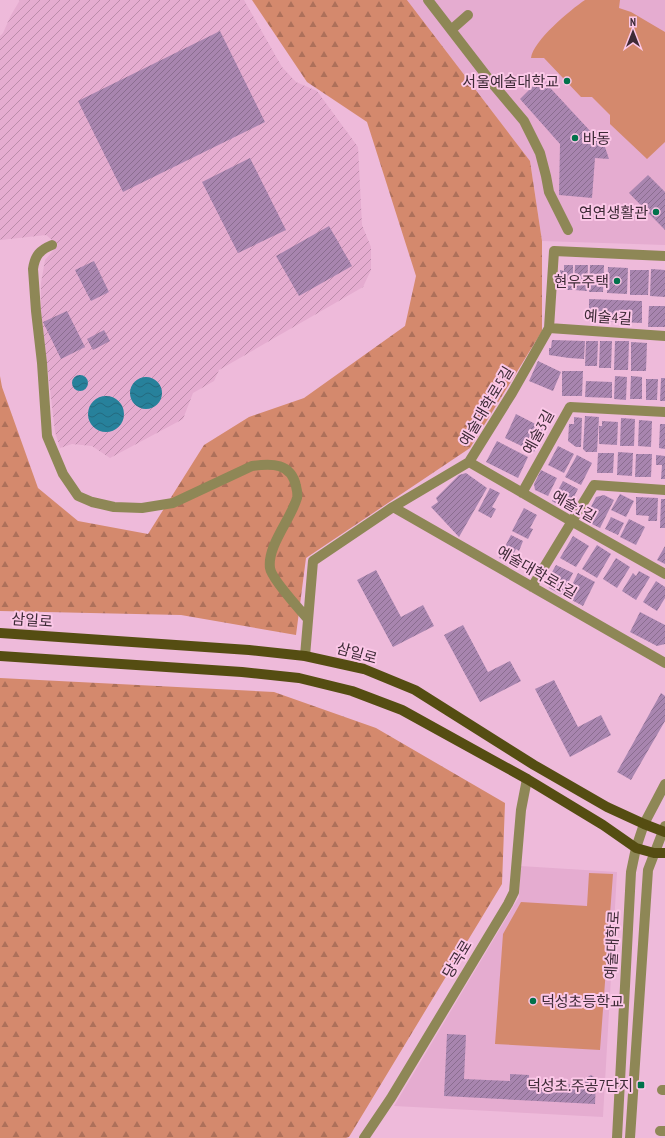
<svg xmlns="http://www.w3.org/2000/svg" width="665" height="1138" font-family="'PT Sans Narrow','Noto Sans KR',sans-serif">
  <defs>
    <pattern id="industrial-furrows" width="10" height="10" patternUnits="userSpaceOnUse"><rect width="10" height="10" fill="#e5acd0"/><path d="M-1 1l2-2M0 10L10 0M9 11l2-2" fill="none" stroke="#bb8caa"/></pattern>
    <pattern id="forest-firs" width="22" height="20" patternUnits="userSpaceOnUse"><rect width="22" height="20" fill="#d4896d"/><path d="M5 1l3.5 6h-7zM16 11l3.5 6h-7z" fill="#ad705a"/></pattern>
    <pattern id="water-waves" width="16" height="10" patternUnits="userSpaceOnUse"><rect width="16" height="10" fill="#27819b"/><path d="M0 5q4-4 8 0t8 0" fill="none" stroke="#236a7f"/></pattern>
    <pattern id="building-hatch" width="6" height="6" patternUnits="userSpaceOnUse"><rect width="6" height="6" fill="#a885af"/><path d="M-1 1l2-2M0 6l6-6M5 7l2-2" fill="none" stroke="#8a6d8f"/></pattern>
  </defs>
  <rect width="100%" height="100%" fill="#eebada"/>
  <path fill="#e5acd0" d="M 407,0 L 665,0 L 665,245 L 542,241 L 530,161 Z
    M 520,866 L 617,872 L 603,1117 L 394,1106 L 519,897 Z"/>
  <path fill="url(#industrial-furrows)" d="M 20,0 L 244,0 L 282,67 L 296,82 L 317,91 L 358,147 L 362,225 L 371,247 L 371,270 L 363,287 L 219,370 L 214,381 L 193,393 L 183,419 L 110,458 L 92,446 L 72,444 L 60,448 L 55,432 L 41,310 L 41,283 L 45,260 L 58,245 L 46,235 L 1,240 L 0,239 L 0,36 L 3,33 L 11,15 Z"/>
  <path fill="url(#forest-firs)" d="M 252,0 L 407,0 L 530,161 L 542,241 L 542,331 L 470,448 L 306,558 L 296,635 L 181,615 L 0,611 L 0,376 L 2,387 L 38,488 L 78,521 L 148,534 L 204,445 L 249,417 L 304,398 L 405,326 L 416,276 L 367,122 L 307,82 Z
    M 0,678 L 274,692 L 376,728 L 505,803 L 502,884 L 349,1137 L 346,1138 L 0,1138 Z"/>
  <path fill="#d4896d" d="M 585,0 L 620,0 L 619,8 L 631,12 L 665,32 L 665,142 L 647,159 L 610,124 L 610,115 L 592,97 L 581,97 L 544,58 L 531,58 C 533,41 570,10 585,0 Z
    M 589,873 L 613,874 L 600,1050 L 495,1044 L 503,934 L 521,902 L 587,906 Z"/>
  <path fill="url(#water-waves)" d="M72 383a8 8 0 1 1 16 0a8 8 0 1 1-16 0Z
    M130 393a16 16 0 1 1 32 0a16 16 0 1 1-32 0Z
    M88 414a18 18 0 1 1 36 0a18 18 0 1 1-36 0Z"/>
  <path fill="url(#building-hatch)" d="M 220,31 L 265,122 L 123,192 L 78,101 Z
    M 541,78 L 605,147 L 609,159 L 595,158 L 592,198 L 559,195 L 560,144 L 520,99 Z
    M 250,158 L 286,230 L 238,253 L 202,182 Z
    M 648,175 L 665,192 L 665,230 L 629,193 Z
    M 329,226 L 352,266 L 299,296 L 276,256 Z
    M 94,261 L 109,292 L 91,301 L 75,270 Z
    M 564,265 L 573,265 L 573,290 L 560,290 L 560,270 L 564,271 Z
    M 575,265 L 588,265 L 587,291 L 574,290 Z
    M 590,265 L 604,265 L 603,292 L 589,292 Z
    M 608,267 L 628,268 L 627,294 L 607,293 Z
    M 651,269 L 665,270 L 665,297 L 650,296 Z
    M 630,270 L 649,270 L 648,295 L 630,295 Z
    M 589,299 L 642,301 L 642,323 L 589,321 Z
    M 649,306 L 665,306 L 665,327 L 648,327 Z
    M 67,311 L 85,347 L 61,359 L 43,322 Z
    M 104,330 L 110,341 L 93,350 L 87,339 Z
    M 552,340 L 585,341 L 584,359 L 569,358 L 549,355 L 549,348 L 551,348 Z
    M 586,341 L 598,341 L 597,366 L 585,366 Z
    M 600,341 L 612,341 L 611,368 L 599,368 Z
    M 615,341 L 629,341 L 628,370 L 614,370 Z
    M 631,342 L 647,343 L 646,371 L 631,371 Z
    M 538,361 L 561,372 L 553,391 L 529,381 Z
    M 562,371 L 583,371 L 582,396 L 562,396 Z
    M 615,376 L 627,377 L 626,400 L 614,399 Z
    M 631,376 L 642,377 L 642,399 L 630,399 Z
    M 661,378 L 665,378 L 665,401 L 660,401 Z
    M 646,379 L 658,379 L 657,400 L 646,400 Z
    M 586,381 L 612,382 L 612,398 L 585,397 Z
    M 516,414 L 545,429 L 534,452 L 505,438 Z
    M 585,416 L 599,417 L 597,452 L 586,452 L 583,449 Z
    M 574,417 L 582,418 L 581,447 L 576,447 L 568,441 L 569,424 L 574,424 Z
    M 621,418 L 635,419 L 634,446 L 620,446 Z
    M 639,420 L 652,421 L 651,447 L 638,446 Z
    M 602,421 L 618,422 L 617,445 L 599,444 L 599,426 L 602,426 Z
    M 660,424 L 665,424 L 665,449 L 659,448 Z
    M 497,441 L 528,457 L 518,478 L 486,462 Z
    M 558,446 L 574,454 L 564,473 L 548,465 Z
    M 618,452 L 633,453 L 632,476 L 617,475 Z
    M 598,453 L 614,453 L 613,473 L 597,473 Z
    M 636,454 L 652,454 L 651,477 L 635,477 Z
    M 577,455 L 592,463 L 581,485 L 565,477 Z
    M 656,455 L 665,456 L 665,479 L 661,479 L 662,465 L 656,465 Z
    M 541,470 L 557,478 L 548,496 L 535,490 L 534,484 Z
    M 466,473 L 487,488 L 459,537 L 431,507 L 438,502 L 436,498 L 459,475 Z
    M 563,481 L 578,489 L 567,510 L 552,501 Z
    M 490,488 L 500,493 L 492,507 L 496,509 L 491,518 L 478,511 Z
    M 620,494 L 634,501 L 626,517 L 611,510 Z
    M 604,495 L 614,500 L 600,528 L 584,520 L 596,497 Z
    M 636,497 L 658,498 L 657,521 L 648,521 L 649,516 L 636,515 Z
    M 661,499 L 665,499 L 665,528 L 660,528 Z
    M 524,508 L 537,515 L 530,528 L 533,529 L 528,539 L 512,531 Z
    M 611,517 L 624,523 L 618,535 L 605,529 Z
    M 629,519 L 645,527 L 636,545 L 620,537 Z
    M 511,535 L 523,541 L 519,551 L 516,549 L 509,563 L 499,558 Z
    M 573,536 L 589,546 L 576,567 L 560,558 Z
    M 597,545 L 611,554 L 597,578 L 582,569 Z
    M 665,546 L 665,564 L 657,560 Z
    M 616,558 L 630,567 L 617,588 L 603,579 Z
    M 556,565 L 573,573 L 562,595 L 549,588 L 547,581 Z
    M 376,570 L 401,617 L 423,605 L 434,626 L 393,647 L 357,580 Z
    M 639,571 L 650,577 L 636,600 L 622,591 L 633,573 L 636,576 Z
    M 578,573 L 595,582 L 583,606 L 566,597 Z
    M 656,581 L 665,587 L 665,598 L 657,611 L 643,602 Z
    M 640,612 L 665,625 L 665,644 L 657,646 L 630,632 Z
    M 463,625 L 488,672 L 510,661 L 521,681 L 480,702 L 444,635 Z
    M 554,680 L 578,727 L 601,715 L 611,735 L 570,757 L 535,689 Z
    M 661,693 L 665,696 L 665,721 L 631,780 L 617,772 Z
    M 447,1034 L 466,1035 L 464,1079 L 510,1081 L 510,1074 L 529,1075 L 529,1082 L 585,1085 L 586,1078 L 591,1075 L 594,1077 L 596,1080 L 595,1104 L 444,1096 Z"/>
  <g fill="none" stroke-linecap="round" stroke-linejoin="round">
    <path stroke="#8e8756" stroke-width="10" d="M 428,0 L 492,83 L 524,121 L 540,153 L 546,176 L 549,192 L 568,230
      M 451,30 L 468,15
      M 52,245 C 40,250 35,255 33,269 L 36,311 L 42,363 L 47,436 L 63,474 L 78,496 L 92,502 L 114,507 L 142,508 L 173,503 L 252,466 C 272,463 291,463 296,486 C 297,490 298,494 297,498 C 291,519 267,546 270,568 C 271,578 300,610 308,619
      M 549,328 L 665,336
      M 469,462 L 571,521 L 665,574
      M 522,493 L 570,407 L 665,412
      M 393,507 L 665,663
      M 532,587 L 594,485 L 665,490
      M 305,656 L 313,561 L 393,507 L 469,462 L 512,393 L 549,328 L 554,251 L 665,256
      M 662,1090 L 665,1090
      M 660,1131 L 665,1131
      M 364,1138 L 391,1098 L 508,904 L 514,892 L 521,810 L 527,779
      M 617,1138 L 631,872 L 636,848 L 644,824 L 665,784
      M 630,1138 L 648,870 L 665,826"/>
    <path stroke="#554d12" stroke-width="10" d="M 0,633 L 249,650 L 305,656 L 364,669 L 415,690 L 534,765 L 607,807 L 644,824 L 665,832
      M 0,656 L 242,672 L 299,678 L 352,691 L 402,710 L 527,779 L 603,825 L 636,848 L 654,853 L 665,853"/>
  </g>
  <g fill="#01724b" stroke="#fbc7e7" stroke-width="1.5">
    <circle cx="567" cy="81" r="4"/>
    <circle cx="575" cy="138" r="4"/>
    <circle cx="656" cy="212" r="4"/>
    <circle cx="617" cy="281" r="4"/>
    <circle cx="533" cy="1001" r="4"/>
    <rect x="637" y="1081" width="8" height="8" rx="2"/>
  </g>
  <g text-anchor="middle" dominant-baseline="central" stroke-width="4" stroke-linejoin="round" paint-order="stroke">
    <g font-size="15" fill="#3d2a36" stroke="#fbc7e7" text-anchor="end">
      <text x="559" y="81">서울예술대학교</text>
      <text x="583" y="138" text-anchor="start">바동</text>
      <text x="648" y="212">연연생활관</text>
      <text x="609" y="281">현우주택</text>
      <text x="541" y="1001" text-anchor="start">덕성초등학교</text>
      <text x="633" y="1085">덕성초.주공7단지</text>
    </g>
    <g font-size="15" fill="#3d2a36" stroke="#fbc7e7">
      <text transform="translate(608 317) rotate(4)">예술4길</text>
      <text transform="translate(486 406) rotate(-59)">예술대학로5길</text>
      <text transform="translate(538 432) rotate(-61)">예술3길</text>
      <text transform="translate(574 506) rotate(30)">예술1길</text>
      <text transform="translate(537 572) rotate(30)">예술대학로1길</text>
      <text transform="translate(32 620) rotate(4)">삼일로</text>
      <text transform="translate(357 653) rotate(16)">삼일로</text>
      <text transform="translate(612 945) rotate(-87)">예술대학로</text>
      <text transform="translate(457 959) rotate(-59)">당곡로</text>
    </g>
  </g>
  <g transform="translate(633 32)" stroke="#fbc7e7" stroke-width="3" paint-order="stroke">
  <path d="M0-3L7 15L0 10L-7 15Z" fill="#3d2a36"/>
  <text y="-6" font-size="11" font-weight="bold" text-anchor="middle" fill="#3d2a36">N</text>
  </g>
</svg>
